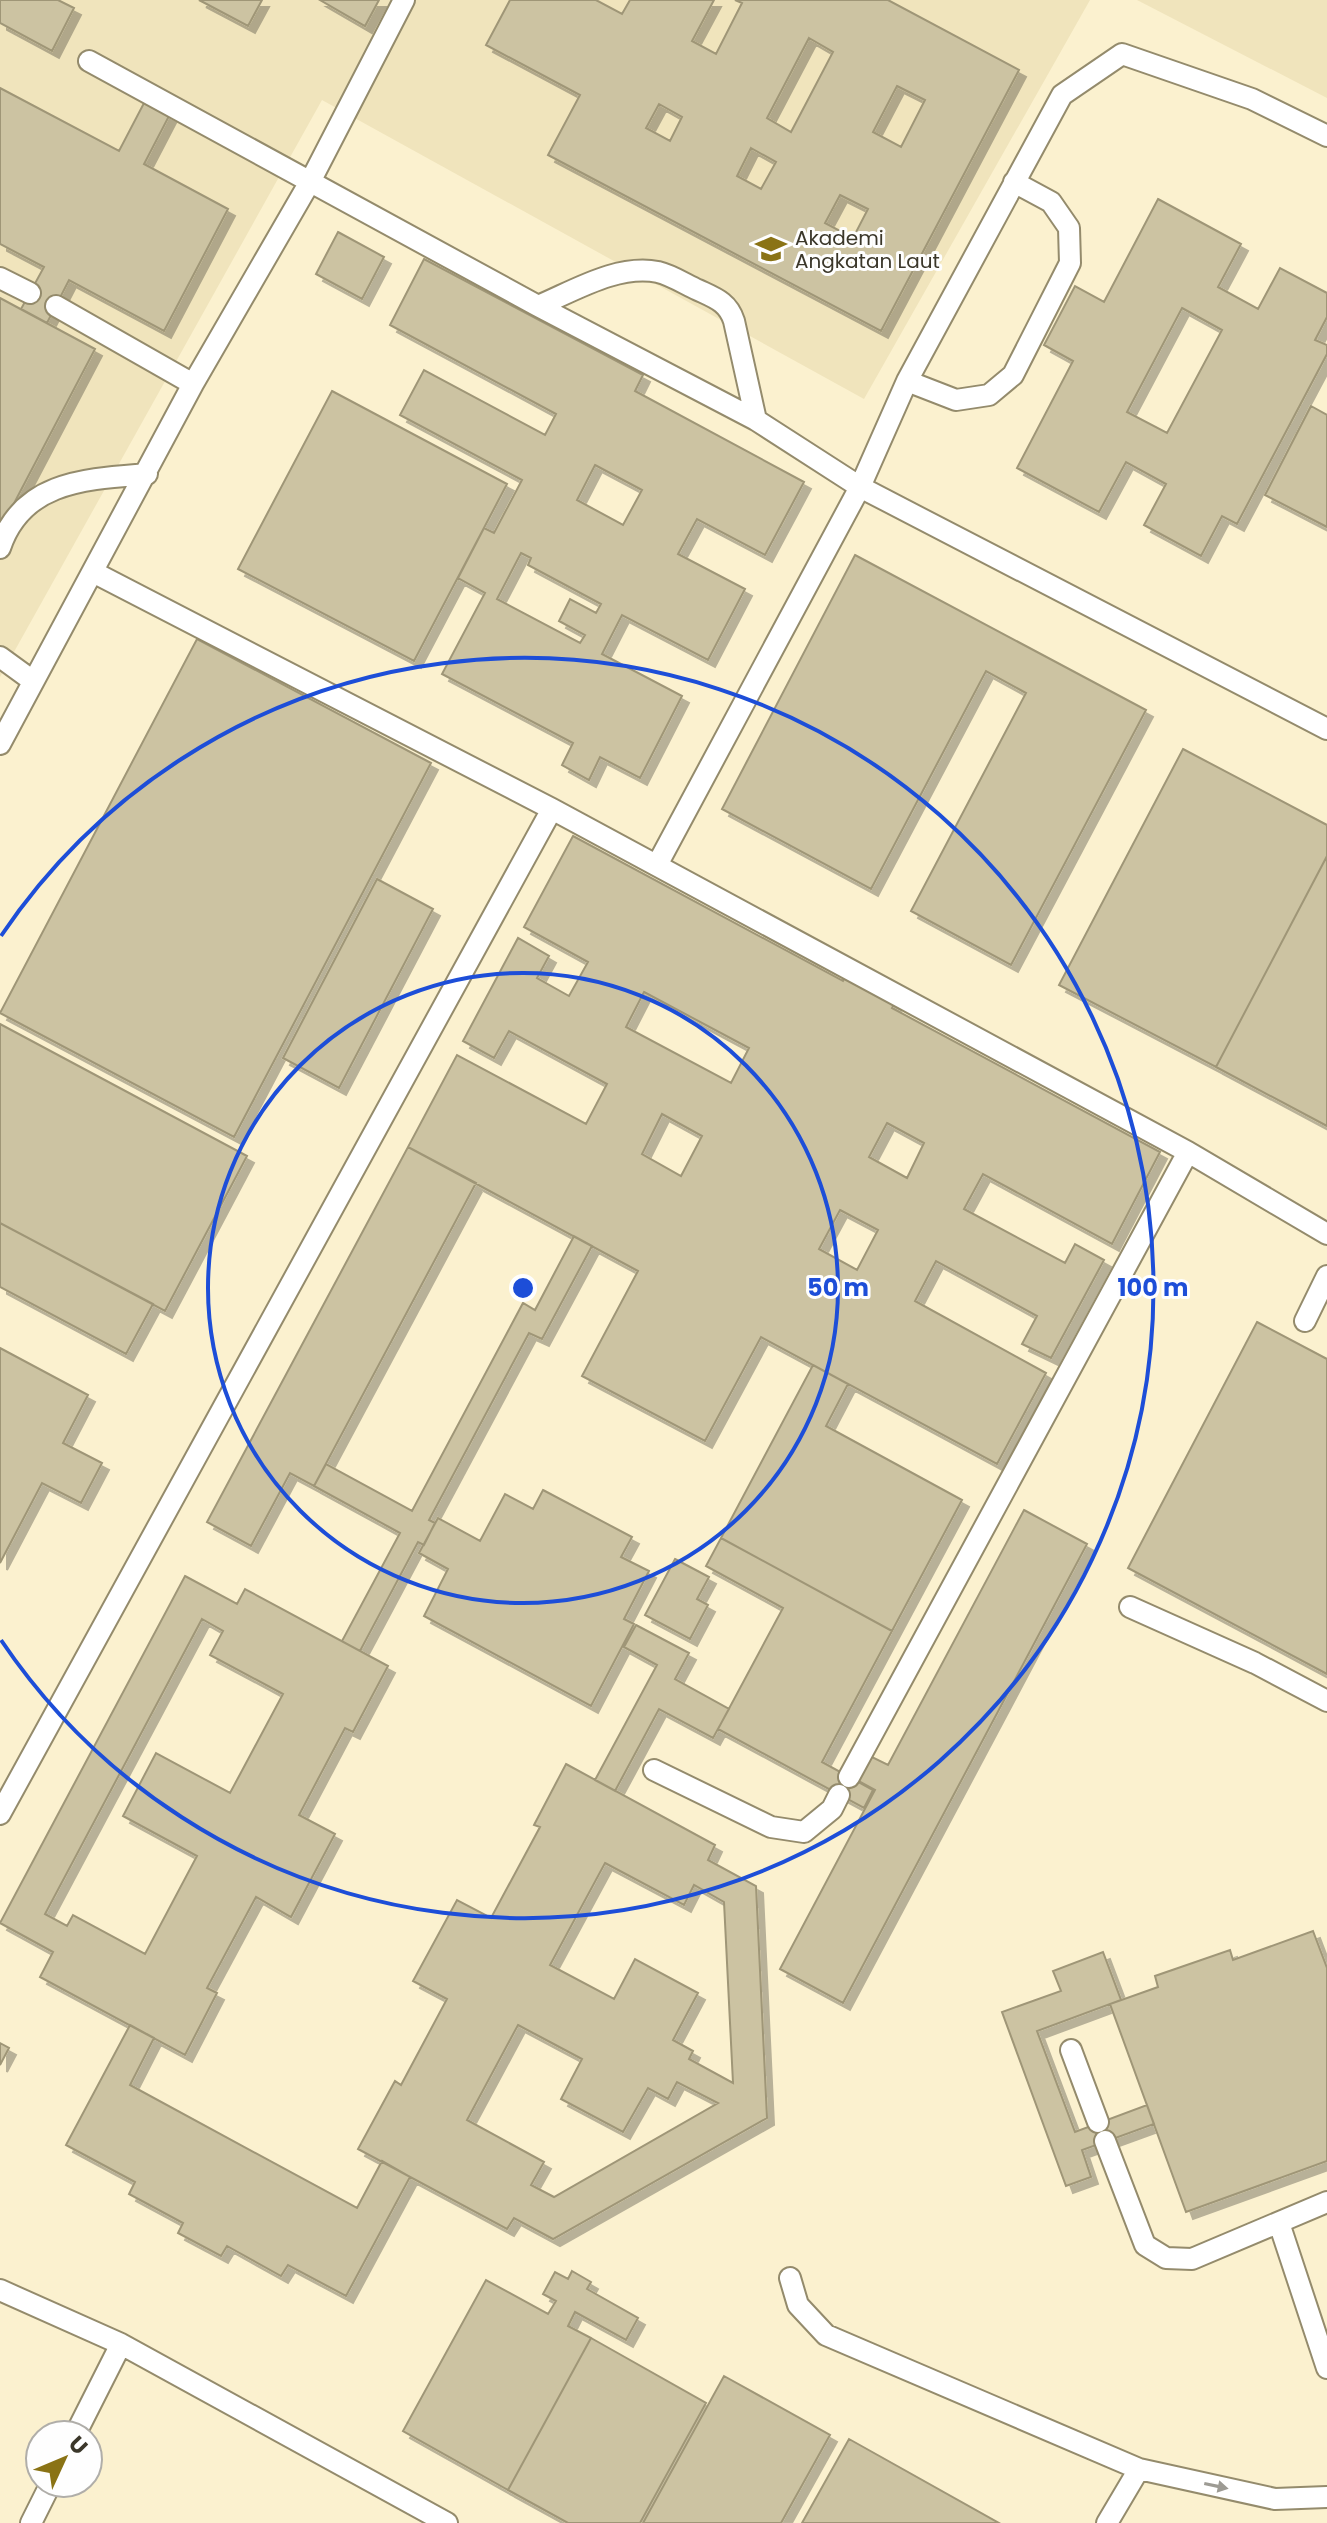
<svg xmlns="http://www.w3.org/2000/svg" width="1327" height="2523" font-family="Poppins,sans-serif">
  <defs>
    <filter id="shadow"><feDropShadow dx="7" dy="7" stdDeviation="0" flood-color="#0004"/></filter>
  </defs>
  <rect width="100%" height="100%" fill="#fbf1cf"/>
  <path fill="#f0e4bc" d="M 0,0 L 1090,0 L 864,399 L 322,100 L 0,677 Z
    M 1137,0 L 1327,0 L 1327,98 Z"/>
  <path fill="#ccc3a2" stroke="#9f9677" stroke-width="2" fill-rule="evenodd" filter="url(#shadow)" d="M 0,0 L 58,0 L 74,8 L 52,51 L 0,23 Z
    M 199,0 L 262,0 L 248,26 Z
    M 320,0 L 379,0 L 365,26 Z
    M 510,0 L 596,0 L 622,14 L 630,0 L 714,0 L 692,41 L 716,54 L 742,3 L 735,0 L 888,0 L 1019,70 L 881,331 L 548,155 L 580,95 L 486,45 ZM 809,38 L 833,52 L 791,132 L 767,118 ZM 897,86 L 925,100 L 901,147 L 873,132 ZM 659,104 L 682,117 L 670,141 L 646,128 ZM 751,148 L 776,162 L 761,189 L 737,176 ZM 840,195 L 868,209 L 853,238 L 825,223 Z
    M 0,88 L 119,151 L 144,103 L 169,116 L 144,164 L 228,209 L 164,331 L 69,280 L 47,323 L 21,309 L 44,267 L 0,244 Z
    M 1158,199 L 1241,244 L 1218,287 L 1258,309 L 1280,268 L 1327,293 L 1327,317 L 1315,340 L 1327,345 L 1327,354 L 1237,524 L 1222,516 L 1201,556 L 1144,525 L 1166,484 L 1126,462 L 1099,512 L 1017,468 L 1073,361 L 1044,345 L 1075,286 L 1104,302 ZM 1182,308 L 1222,330 L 1167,433 L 1127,412 Z
    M 338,232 L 384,257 L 362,299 L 316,274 Z
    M 424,259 L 643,375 L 635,391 L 804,482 L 765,555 L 697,519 L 678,554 L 745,589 L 708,660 L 622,615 L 602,654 L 682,696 L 640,778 L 600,757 L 589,780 L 562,765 L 573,743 L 442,674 L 485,593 L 458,578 L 484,528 L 494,533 L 522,480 L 400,415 L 424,370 L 545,435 L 556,414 L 390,325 ZM 595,465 L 642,490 L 623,525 L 577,500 ZM 521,553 L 531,558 L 528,565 L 601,604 L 596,613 L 570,599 L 559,621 L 585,635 L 580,643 L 497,599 Z
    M 0,298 L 95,349 L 0,530 Z
    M 332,391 L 507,484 L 414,661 L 238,569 Z
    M 1311,406 L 1327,415 L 1327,527 L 1265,495 Z
    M 855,555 L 1146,710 L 1011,965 L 911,911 L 1026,693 L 986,671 L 871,889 L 722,809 Z
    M 197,639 L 431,763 L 234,1137 L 0,1013 Z
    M 1183,749 L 1327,825 L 1327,856 L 1216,1067 L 1059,985 Z
    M 573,836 L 843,981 L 851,965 L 901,992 L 892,1008 L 1160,1152 L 1112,1244 L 983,1174 L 964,1209 L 1065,1263 L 1075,1244 L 1104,1260 L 1051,1358 L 1022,1344 L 1037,1316 L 936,1261 L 915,1301 L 1046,1373 L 997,1464 L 761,1337 L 705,1441 L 582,1376 L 638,1271 L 408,1147 L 457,1055 L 586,1124 L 607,1084 L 509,1031 L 494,1058 L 463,1041 L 518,938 L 549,956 L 537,978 L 569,996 L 588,962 L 524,927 ZM 644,992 L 749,1048 L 731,1083 L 626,1027 ZM 662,1114 L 702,1136 L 681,1176 L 642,1154 ZM 887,1123 L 924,1143 L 907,1178 L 869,1157 ZM 840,1210 L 878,1230 L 857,1270 L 819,1249 Z
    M 1327,856 L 1327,1126 L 1216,1067 Z
    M 377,879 L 433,909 L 339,1088 L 283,1058 Z
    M 0,1024 L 247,1156 L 165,1311 L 0,1223 Z
    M 408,1147 L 476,1183 L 314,1486 L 290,1473 L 251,1546 L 207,1522 Z
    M 0,1223 L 153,1304 L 126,1354 L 0,1287 Z
    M 574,1236 L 592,1246 L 542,1339 L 529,1333 L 429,1520 L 435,1523 L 424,1545 L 418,1542 L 360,1651 L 342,1641 L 400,1533 L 314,1486 L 326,1464 L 412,1511 L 523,1303 L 535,1310 Z
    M 1257,1322 L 1327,1359 L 1327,1674 L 1128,1568 Z
    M 0,1348 L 88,1395 L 63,1443 L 102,1463 L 81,1503 L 42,1483 L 0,1563 Z
    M 813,1365 L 848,1384 L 826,1426 L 962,1500 L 892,1631 L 721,1538 Z
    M 543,1490 L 632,1537 L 621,1557 L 649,1571 L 624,1619 L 634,1624 L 591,1706 L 424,1616 L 448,1569 L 419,1553 L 438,1518 L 480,1541 L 505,1494 L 533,1509 Z
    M 1024,1510 L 1087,1544 L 843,2003 L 780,1969 L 875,1790 L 857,1780 L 870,1756 L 888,1765 Z
    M 721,1538 L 892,1631 L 822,1762 L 873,1790 L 864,1808 L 718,1729 L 783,1608 L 706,1566 Z
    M 675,1559 L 709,1577 L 697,1599 L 708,1605 L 690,1639 L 645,1615 Z
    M 185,1576 L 237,1604 L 245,1589 L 388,1666 L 353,1732 L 345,1728 L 299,1815 L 335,1834 L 291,1917 L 256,1897 L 207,1988 L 217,1993 L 185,2055 L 40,1977 L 53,1952 L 0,1923 ZM 202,1619 L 223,1631 L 210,1655 L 283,1694 L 230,1793 L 156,1753 L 123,1816 L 197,1856 L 145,1954 L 73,1915 L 67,1926 L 45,1914 Z
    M 636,1625 L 689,1653 L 675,1679 L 729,1709 L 713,1738 L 659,1709 L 615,1791 L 595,1780 L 657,1665 L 624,1647 Z
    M 566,1764 L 715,1845 L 708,1860 L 756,1886 L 767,2118 L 553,2239 L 514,2218 L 507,2229 L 358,2149 L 395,2081 L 401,2085 L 447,1999 L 413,1981 L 457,1900 L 491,1918 L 540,1827 L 534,1825 ZM 605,1863 L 684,1905 L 694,1885 L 724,1902 L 733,2083 L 689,2059 L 693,2051 L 673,2040 L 698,1993 L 635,1959 L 614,1999 L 550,1965 ZM 518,2025 L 582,2059 L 561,2099 L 623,2132 L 648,2088 L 668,2099 L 677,2082 L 718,2103 L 554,2197 L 531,2185 L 544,2162 L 467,2120 Z
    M 1313,1931 L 1327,1968 L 1327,2161 L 1186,2212 L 1110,2004 L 1158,1987 L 1155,1976 L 1230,1950 L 1233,1960 Z
    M 1103,1952 L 1121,2000 L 1037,2031 L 1075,2132 L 1147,2105 L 1154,2124 L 1082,2150 L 1091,2177 L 1066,2186 L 1002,2012 L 1061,1991 L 1053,1971 Z
    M 130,2025 L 154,2038 L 130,2085 L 357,2208 L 382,2161 L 410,2177 L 346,2296 L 288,2265 L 281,2276 L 227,2246 L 221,2256 L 178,2233 L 183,2223 L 129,2194 L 135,2182 L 66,2145 Z
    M 0,2043 L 9,2048 L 0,2065 Z
    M 572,2271 L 591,2282 L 587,2289 L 638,2318 L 626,2340 L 575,2312 L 568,2326 L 591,2338 L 508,2490 L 403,2431 L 486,2280 L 548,2314 L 556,2301 L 543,2294 L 555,2272 L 568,2279 Z
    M 591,2338 L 706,2403 L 640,2523 L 568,2523 L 508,2490 Z
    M 724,2376 L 830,2435 L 781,2523 L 643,2523 Z
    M 849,2439 L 999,2523 L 802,2523 Z"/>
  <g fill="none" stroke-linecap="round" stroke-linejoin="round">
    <defs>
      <path id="lane" d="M 89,61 L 538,306 L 756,420 L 860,487 L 1327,729
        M 0,278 L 30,293
        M 56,306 L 193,384
        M 538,306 C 574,291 617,264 658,272 C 671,275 685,284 698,290 C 715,298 728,302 734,321 L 756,420
        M 907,381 L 956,400 L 989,395 L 1013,375 L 1070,263 L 1069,228 L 1051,202 L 1014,182
        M 0,548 C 22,481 86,479 147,474
        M 93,572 L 552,809 L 1188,1152 L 1327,1234
        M 0,657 L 33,681
        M 0,744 L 193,384 L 311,180 L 404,0
        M 657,865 L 860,487 L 907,381 L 1062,95 L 1122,54 L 1252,99 L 1327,136
        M 1305,1321 L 1327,1276
        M 1130,1607 L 1255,1663 L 1327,1701
        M 654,1770 L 771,1827 L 804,1832 L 832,1809 L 839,1795
        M 849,1777 L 1188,1152
        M 0,1814 L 552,809
        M 1071,2050 L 1098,2122
        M 1105,2141 L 1145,2245 L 1166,2258 L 1192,2259 L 1327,2202
        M 1279,2223 L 1327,2368
        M 790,2278 L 798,2305 L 826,2335 L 1139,2469 L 1275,2499 L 1327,2497
        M 0,2290 L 121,2344 L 447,2523
        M 75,2435 L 121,2344
        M 31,2523 L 51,2483
        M 1107,2523 L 1139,2469"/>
    </defs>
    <use href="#lane" stroke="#948b6c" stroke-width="24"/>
    <use href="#lane" stroke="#fff" stroke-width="20"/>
  </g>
  <defs><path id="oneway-solid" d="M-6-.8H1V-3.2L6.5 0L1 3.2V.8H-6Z" transform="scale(2)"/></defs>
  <use fill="#9d9b94" href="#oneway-solid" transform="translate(1216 2486) rotate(12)"/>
  <g fill="none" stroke="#1d4ed8" stroke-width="4">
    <circle cx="523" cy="1288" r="315"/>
    <path d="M1 936A630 630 0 1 1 1 1640"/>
  </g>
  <defs>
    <symbol id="university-bare" viewBox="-9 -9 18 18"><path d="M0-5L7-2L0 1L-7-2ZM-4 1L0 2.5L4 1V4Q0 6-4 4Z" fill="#8a7315" stroke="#fefefe" stroke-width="2.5" paint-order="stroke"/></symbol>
  </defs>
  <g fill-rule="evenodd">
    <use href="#university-bare" x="749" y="227" width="44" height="44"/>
  </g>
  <g text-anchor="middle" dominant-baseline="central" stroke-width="6" stroke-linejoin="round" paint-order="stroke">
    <g font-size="20" fill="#3b372a" stroke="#fefefe" text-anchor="start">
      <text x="795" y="238">Akademi<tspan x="795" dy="23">Angkatan Laut</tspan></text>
    </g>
  </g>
  <circle cx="523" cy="1288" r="12" fill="#1d4ed8" stroke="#fefefe" stroke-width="4"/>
  <g font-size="24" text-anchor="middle" font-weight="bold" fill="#1d4ed8" stroke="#fefefe" stroke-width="6" stroke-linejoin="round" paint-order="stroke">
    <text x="838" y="1296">50 m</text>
    <text x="1153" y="1296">100 m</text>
  </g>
  <g transform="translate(64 2459) rotate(46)"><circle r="38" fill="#fefefe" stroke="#b0aea9" stroke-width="2"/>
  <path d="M0-6L14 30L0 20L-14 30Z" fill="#8a7315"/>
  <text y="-12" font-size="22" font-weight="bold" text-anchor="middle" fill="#3b372a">U</text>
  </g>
</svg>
